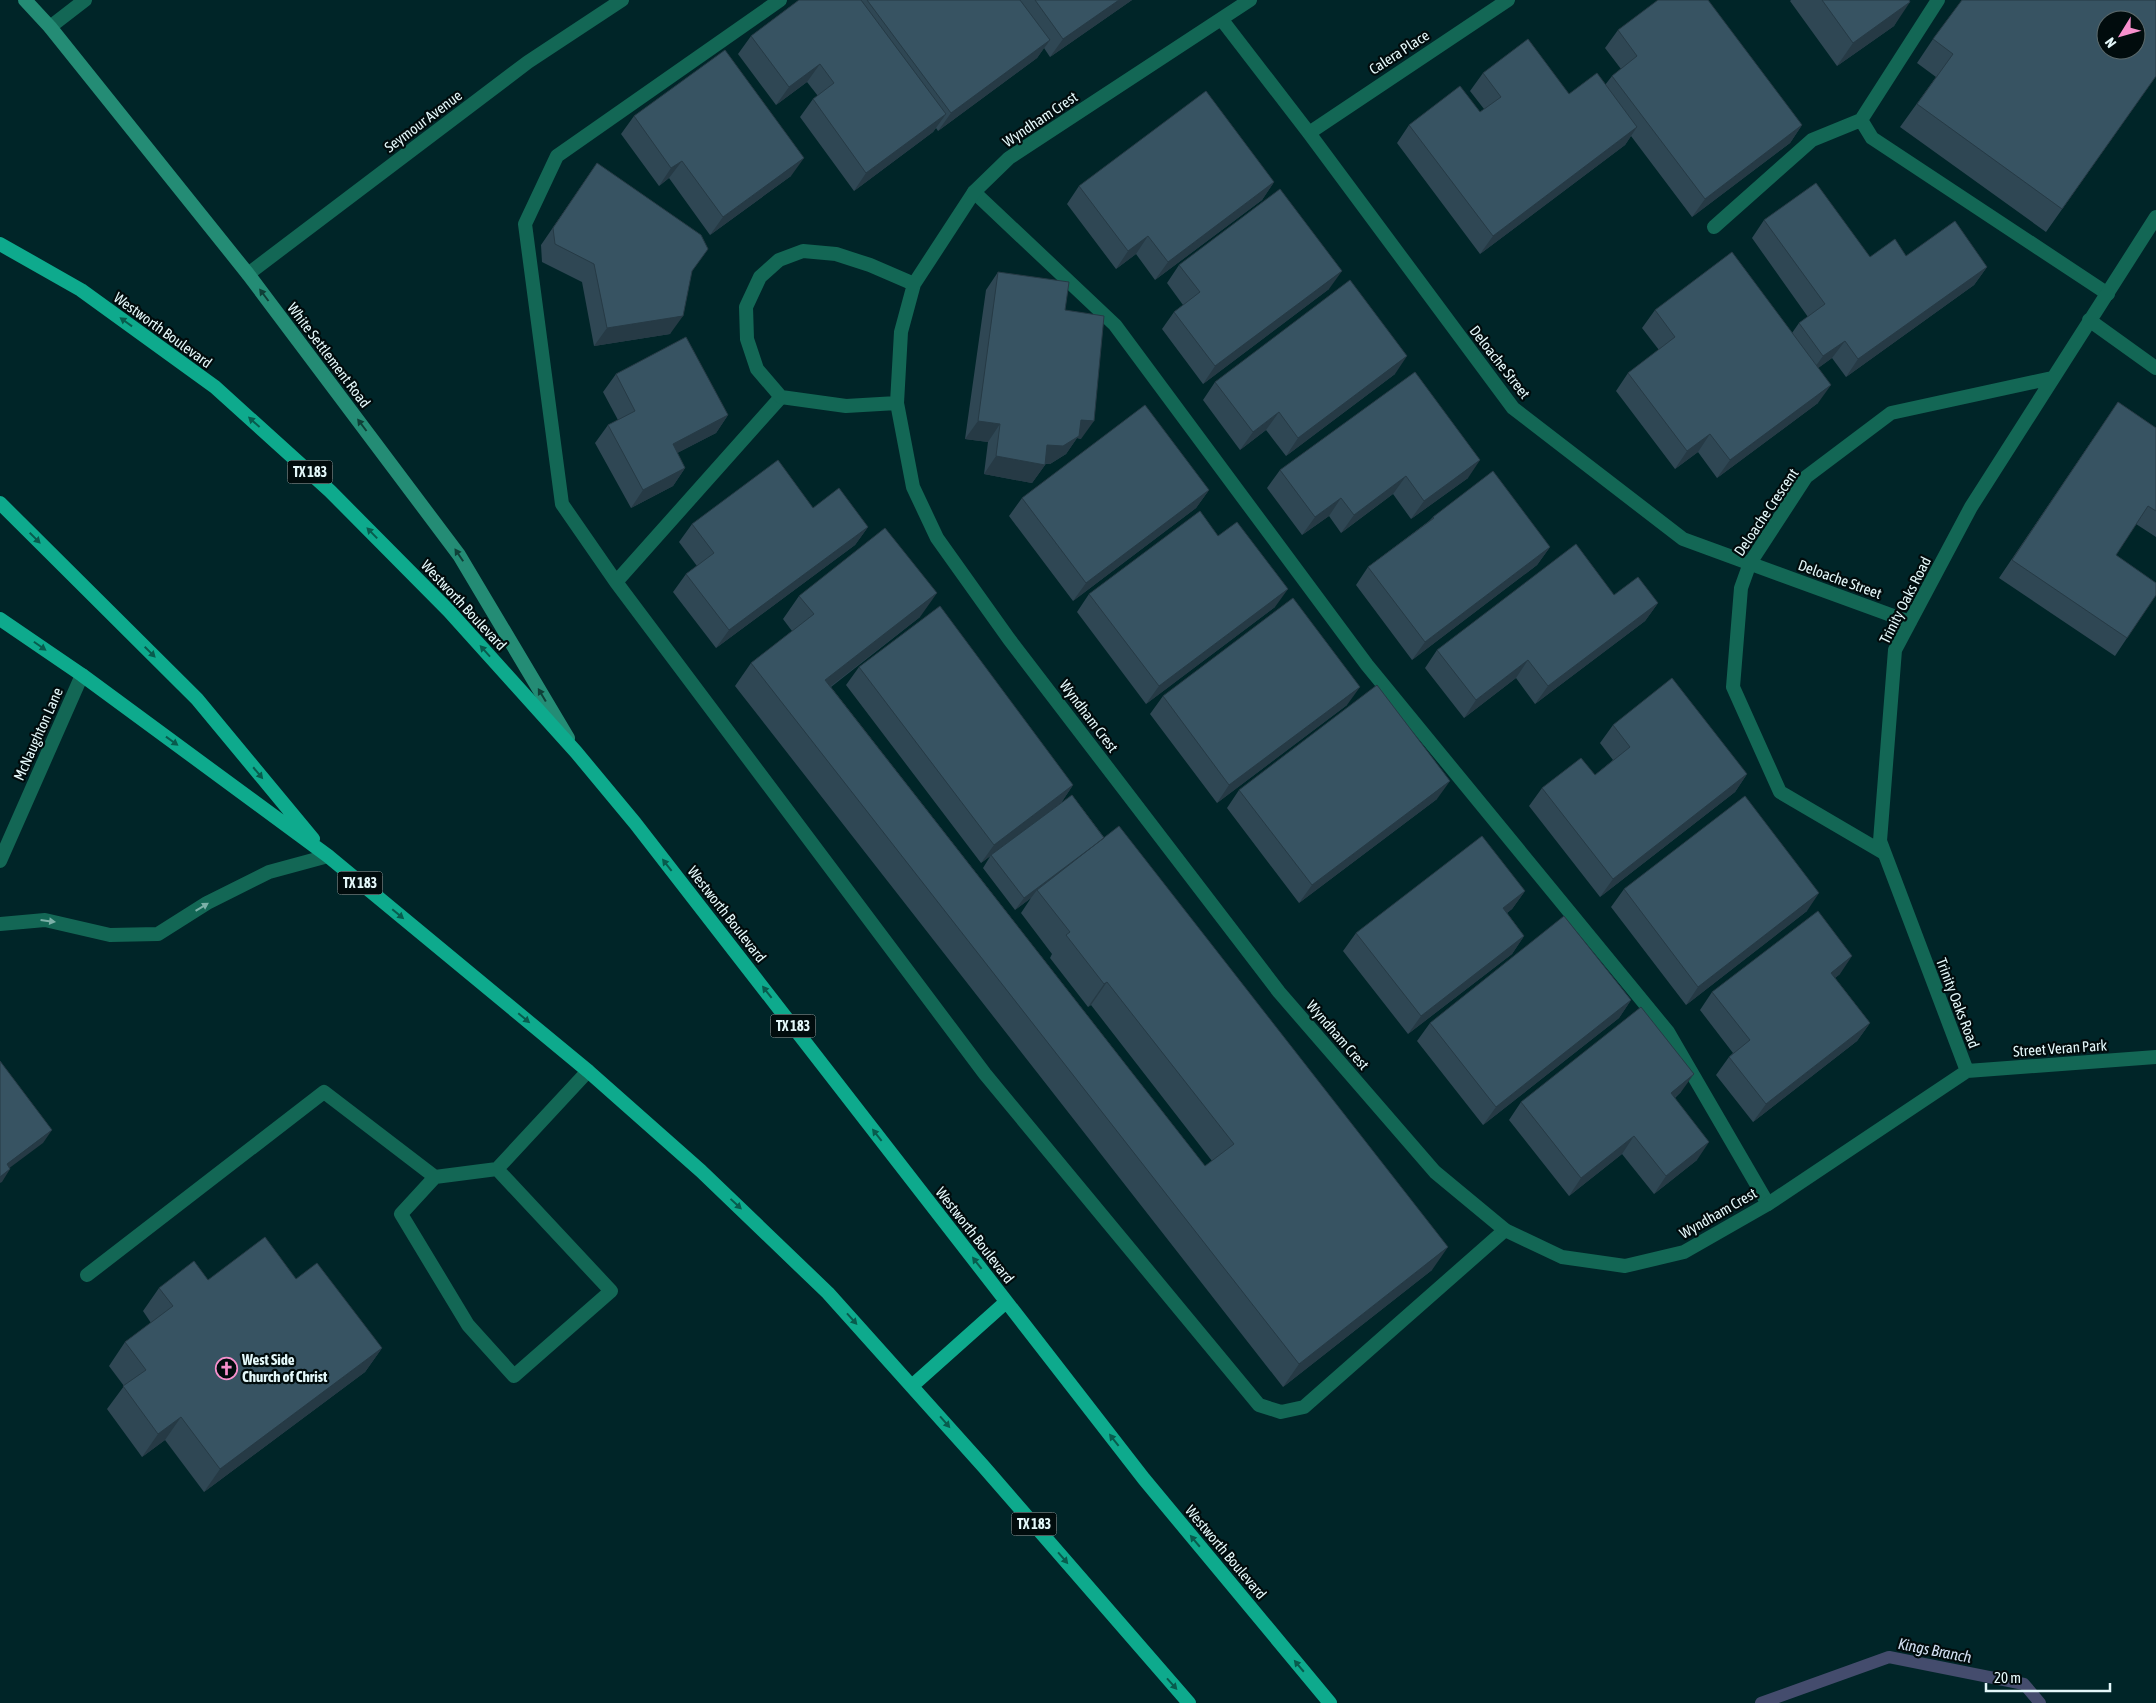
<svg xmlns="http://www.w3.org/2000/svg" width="2156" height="1703" font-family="'Asap Condensed',sans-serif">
  <rect width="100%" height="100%" fill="#002528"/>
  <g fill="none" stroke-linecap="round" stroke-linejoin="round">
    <path stroke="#444c6d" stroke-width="12" d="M 1761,1703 L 1889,1657 L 2024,1684 L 2040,1703"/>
    <path stroke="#136755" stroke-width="14" d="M 780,0 L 557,156 L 525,224 L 562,504 L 616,582 L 985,1074 L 1259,1405 L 1281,1412 L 1304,1407 L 1505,1230
      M 1861,120 L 1872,138 L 2108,294
      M 974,192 L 1115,325 L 1367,665 L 1668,1032 L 1768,1204
      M 1714,227 L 1812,140 L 1861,120 L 1938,0
      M 616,582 L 781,397
      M 0,924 L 45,920 L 110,935 L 158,934 L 207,903 L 269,872 L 328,856
      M 435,1177 L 401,1214 L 468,1325 L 514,1376 L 611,1291 L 497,1169
      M 87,1275 L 324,1092 L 435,1177 L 497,1169 L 588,1071"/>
    <path stroke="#136755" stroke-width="14" d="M 1250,0 L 1009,158 L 974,192 L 914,284 L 901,332 L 897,403 L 913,487 L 937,538 L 1009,639 L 1279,992 L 1435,1172 L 1505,1230 L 1562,1257 L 1625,1266 L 1684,1252 L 1768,1204 L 1967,1071 L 2156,1057
      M 1222,20 L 1309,133 L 1513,408 L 1683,539 L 1910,622
      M 50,27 L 85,0
      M 1309,133 L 1508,0
      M 248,274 L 528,62 L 622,0
      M 2089,320 L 2156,368
      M 897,403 L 846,406 L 781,397 L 757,369 L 747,339 L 746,307 L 760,277 L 779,260 L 803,251 L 836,254 L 870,265 L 914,284
      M 1884,853 L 1780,792 L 1733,687 L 1741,588 L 1750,563 L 1806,477 L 1891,413 L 2052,378
      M 0,861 L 82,675
      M 1967,1071 L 1880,841 L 1895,650 L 1971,507 L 2156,217"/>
    <path stroke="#248c75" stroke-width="14" d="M 25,0 L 50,27 L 248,274 L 459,555 L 568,738"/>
    <path stroke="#0eaa8d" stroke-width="14" d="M 0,244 L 81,290 L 215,387 L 330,491 L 449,611 L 576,752 L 635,823 L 1144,1479 L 1330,1703
      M 0,503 L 197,699 L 313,839
      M 0,619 L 82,675 L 328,856 L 588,1071 L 701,1171 L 828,1293 L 984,1467 L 1189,1703
      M 913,1385 L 1006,1302"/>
  </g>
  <path fill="#2f4754" d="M 799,0 L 1132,0 L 1050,57 L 1044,48 L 1037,58 L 938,131 L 936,128 L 933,132 L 854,191 L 800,117 L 813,99 L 818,96 L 807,82 L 776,105 L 738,54 L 751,36 Z
    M 1791,0 L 1909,0 L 1894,26 L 1837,66 L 1790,1 Z
    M 1618,30 L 1802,125 L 1790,143 L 1692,217 L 1631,136 L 1625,145 L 1480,254 L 1397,143 L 1409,125 L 1480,112 L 1484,109 L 1470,91 L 1483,73 L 1569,94 L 1605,85 L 1612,76 L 1621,69 L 1605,48 Z
    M 1933,39 L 2156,76 L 2046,232 L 1900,127 L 1936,77 L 1917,63 Z
    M 634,116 L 791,176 L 710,235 L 669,178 L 659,186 L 621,134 Z
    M 597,163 L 692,272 L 670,334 L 594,346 L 582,282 L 542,262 L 541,245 Z
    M 1274,182 L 1262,200 L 1155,280 L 1136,254 L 1116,269 L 1067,204 L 1079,186 Z
    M 1764,220 L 1870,257 L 1906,256 L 1987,267 L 1974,285 L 1846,377 L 1832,358 L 1818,368 L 1818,403 L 1717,478 L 1698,452 L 1675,469 L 1616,391 L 1628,373 L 1659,350 L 1642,328 L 1655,310 L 1792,333 L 1799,323 L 1808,317 L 1752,238 Z
    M 1179,265 L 1329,289 L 1203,384 L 1162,329 L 1174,312 L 1183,305 L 1167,283 Z
    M 998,272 L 1065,310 L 1081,439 L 1077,438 L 1066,454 L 1050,464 L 1045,464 L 1045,465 L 1032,483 L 984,474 L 988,442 L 965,439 L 986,290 Z
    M 616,374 L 728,415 L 716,433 L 677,453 L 685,468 L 673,486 L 631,508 L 595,443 L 608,425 L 618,420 L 603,392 Z
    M 1395,374 L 1286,456 L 1266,430 L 1240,450 L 1203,400 L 1215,382 Z
    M 2118,402 L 2156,428 L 2156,537 L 2136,524 L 2116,555 L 2127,638 L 2115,656 L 1999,578 Z
    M 1280,470 L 1468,478 L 1411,519 L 1393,494 L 1341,533 L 1329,516 L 1302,535 L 1267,488 Z
    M 1209,490 L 1196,508 L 1073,601 L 1009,516 L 1022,498 Z
    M 813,508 L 868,527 L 855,545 L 716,648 L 673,592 L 686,574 L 697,566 L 679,542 L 692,524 Z
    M 1433,517 L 1550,547 L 1537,565 L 1412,660 L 1356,585 L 1368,567 L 1429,521 Z
    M 1218,536 L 1275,607 L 1146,704 L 1077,612 L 1089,594 Z
    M 1614,595 L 1658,603 L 1645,621 L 1535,704 L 1516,678 L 1464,718 L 1425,668 L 1437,650 Z
    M 799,596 L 920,617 L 831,687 L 1205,1166 L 1212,1161 L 1091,1005 L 1088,1007 L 1050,958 L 1052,954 L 1021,913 L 1031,898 L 1015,910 L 983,868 L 991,855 L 1072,795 L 1432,1270 L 1283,1387 L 735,686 L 751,663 L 792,631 L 783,619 Z
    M 859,667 L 1073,785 L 1061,803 L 981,863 L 846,685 Z
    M 1163,696 L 1347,705 L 1217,803 L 1150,714 Z
    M 1613,725 L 1747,774 L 1735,792 L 1600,897 L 1529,806 L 1542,788 L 1595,775 L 1613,760 L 1600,743 Z
    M 1239,790 L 1437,799 L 1299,903 L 1227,808 Z
    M 1624,889 L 1807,911 L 1686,1005 L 1611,907 Z
    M 1525,891 L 1512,909 L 1507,913 L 1524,936 L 1512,954 L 1408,1034 L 1343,951 L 1356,933 Z
    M 1840,974 L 1835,978 L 1870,1023 L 1857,1041 L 1753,1122 L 1716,1075 L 1729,1057 L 1733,1053 L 1700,1010 L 1712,992 Z
    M 1631,1000 L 1619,1018 L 1483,1125 L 1417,1041 L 1430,1023 Z
    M 1681,1092 L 1675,1098 L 1697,1160 L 1654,1194 L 1622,1154 L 1569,1196 L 1509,1120 L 1521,1102 Z
    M 296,1279 L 382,1348 L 365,1372 L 204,1492 L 165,1440 L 142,1457 L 107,1409 L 124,1386 L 109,1366 L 125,1342 L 151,1323 L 143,1311 L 159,1288 L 208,1280 Z"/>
  <path fill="#263a45" d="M 1119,0 L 1132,0 L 1050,57 L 1063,39 Z
    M 1910,2 L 1894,26 L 1837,66 L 1853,43 Z
    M 1050,40 L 1037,58 L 938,131 L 951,113 Z
    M 820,64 L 807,82 L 776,105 L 789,87 Z
    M 946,114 L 933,132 L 854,191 L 866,173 Z
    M 1802,125 L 1790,143 L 1692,217 L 1705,199 Z
    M 1637,127 L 1625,145 L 1480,254 L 1493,236 Z
    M 804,158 L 791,176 L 710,235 L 723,217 Z
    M 682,161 L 669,178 L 659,186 L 671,168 Z
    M 1274,182 L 1262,200 L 1155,280 L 1168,262 Z
    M 1148,236 L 1136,254 L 1116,269 L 1128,251 Z
    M 1987,267 L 1974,285 L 1846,377 L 1858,359 Z
    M 1342,271 L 1329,289 L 1203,384 L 1215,366 Z
    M 683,316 L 670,334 L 594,346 L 607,328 Z
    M 1845,341 L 1832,358 L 1810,374 L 1823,356 Z
    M 1407,356 L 1395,374 L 1286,456 L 1298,438 Z
    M 1831,385 L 1818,403 L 1717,478 L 1730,460 Z
    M 1279,412 L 1266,430 L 1240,450 L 1253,432 Z
    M 728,415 L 716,433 L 660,462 L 673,444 Z
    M 1081,420 L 1094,421 L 1081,439 L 1077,438 L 1066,454 L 1050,464 L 1035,463 L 1047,445 Z
    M 978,421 L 1000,424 L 988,442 L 965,439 Z
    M 1710,434 L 1698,452 L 1675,469 L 1687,451 Z
    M 996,456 L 1045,465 L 1032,483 L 984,474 Z
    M 1480,460 L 1468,478 L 1411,519 L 1424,501 Z
    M 685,468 L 673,486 L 631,508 L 643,490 Z
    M 1406,476 L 1393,494 L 1341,533 L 1354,515 Z
    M 1209,490 L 1196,508 L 1073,601 L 1086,583 Z
    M 1341,498 L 1329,516 L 1302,535 L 1315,517 Z
    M 868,527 L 855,545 L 716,648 L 729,630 Z
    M 1550,547 L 1537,565 L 1412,660 L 1425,642 Z
    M 1288,589 L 1275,607 L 1146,704 L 1159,686 Z
    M 937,593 L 920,617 L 809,703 L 825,680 Z
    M 1658,603 L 1645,621 L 1535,704 L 1548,686 Z
    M 1528,660 L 1516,678 L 1464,718 L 1476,700 Z
    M 1360,687 L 1347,705 L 1217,803 L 1229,785 Z
    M 1747,774 L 1735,792 L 1600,897 L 1613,879 Z
    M 1450,781 L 1437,799 L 1299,903 L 1312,885 Z
    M 1073,785 L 1061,803 L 981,863 L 994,845 Z
    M 1104,838 L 1037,890 L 1031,898 L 1015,910 L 1024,898 Z
    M 1525,891 L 1512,909 L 1490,926 L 1503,908 Z
    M 1819,893 L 1807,911 L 1686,1005 L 1698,987 Z
    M 1524,936 L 1512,954 L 1408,1034 L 1421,1016 Z
    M 1852,956 L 1840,974 L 1818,991 L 1831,973 Z
    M 1107,982 L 1091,1005 L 1088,1007 L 1104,984 Z
    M 1631,1000 L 1619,1018 L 1483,1125 L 1496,1107 Z
    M 1870,1023 L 1857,1041 L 1753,1122 L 1766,1104 Z
    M 1694,1074 L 1681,1092 L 1658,1111 L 1671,1093 Z
    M 52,1130 L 43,1143 L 0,1175 L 7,1164 Z
    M 1634,1136 L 1622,1154 L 1569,1196 L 1581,1178 Z
    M 1709,1142 L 1697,1160 L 1654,1194 L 1666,1176 Z
    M 10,1169 L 2,1182 L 0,1183 L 0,1177 Z
    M 1448,1247 L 1432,1270 L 1283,1387 L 1299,1364 Z
    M 382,1348 L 365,1372 L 204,1492 L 220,1469 Z
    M 181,1417 L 165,1440 L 142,1457 L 158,1434 Z"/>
  <path fill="#375362" stroke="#263a45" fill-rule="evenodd" d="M 799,0 L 861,0 L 946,114 L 866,173 L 813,99 L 834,83 L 820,64 L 789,87 L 751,36 Z
    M 867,0 L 1020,0 L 1050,40 L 951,113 Z
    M 1035,0 L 1119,0 L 1063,39 Z
    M 1658,0 L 1708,0 L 1802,125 L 1705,199 L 1612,76 L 1637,56 L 1618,30 Z
    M 1822,0 L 1909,0 L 1910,2 L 1853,43 Z
    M 1962,0 L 2156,0 L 2156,76 L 2062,209 L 1917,104 L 1953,54 L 1933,39 ZM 2106,20 L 2136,20 L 2136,50 L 2106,50 Z
    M 1528,39 L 1569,94 L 1597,73 L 1637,127 L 1493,236 L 1409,125 L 1460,86 L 1480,112 L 1501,97 L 1483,73 Z
    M 725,50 L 804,158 L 723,217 L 682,161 L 671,168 L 634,116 Z
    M 1206,91 L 1274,182 L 1168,262 L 1148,236 L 1128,251 L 1079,186 Z
    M 597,163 L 701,235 L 708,249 L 692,271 L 683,316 L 607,328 L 594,264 L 555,244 L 553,228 Z
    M 1816,183 L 1870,257 L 1895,239 L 1906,256 L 1955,221 L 1987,267 L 1858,359 L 1845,341 L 1823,356 L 1799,323 L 1825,304 L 1764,220 Z
    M 1280,189 L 1342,271 L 1215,366 L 1174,312 L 1200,292 L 1179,265 Z
    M 1732,252 L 1831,385 L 1730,460 L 1710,434 L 1687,451 L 1628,373 L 1675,337 L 1655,310 Z
    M 998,272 L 1069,282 L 1065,310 L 1104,316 L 1094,421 L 1081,420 L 1079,436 L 1063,446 L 1047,445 L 1045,465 L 996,456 L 1000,424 L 978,421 Z
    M 1350,280 L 1407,356 L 1298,438 L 1279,412 L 1253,432 L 1215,382 Z
    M 686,337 L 728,415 L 673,444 L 685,468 L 643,490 L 608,425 L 635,411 L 616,374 Z
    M 1415,372 L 1480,460 L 1424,501 L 1406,476 L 1354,515 L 1341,498 L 1315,517 L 1280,470 Z
    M 2118,402 L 2156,428 L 2156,511 L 2148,506 L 2116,555 L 2156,583 L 2156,595 L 2127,638 L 2012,560 Z
    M 1145,405 L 1209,490 L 1086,583 L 1022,498 Z
    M 778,460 L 813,508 L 839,488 L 868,527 L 729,630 L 686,574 L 714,553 L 692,524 Z
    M 1493,471 L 1550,547 L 1425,642 L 1368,567 L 1434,518 L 1433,517 Z
    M 1200,511 L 1218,536 L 1237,522 L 1288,589 L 1159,686 L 1089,594 Z
    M 885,528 L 937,593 L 825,680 L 1205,1166 L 1234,1144 L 1107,982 L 1104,984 L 1066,935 L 1070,932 L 1037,890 L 1119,826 L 1448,1247 L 1299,1364 L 751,663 L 814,614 L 799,596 Z
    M 1576,544 L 1614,595 L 1638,577 L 1658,603 L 1548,686 L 1528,660 L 1476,700 L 1437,650 Z
    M 1293,598 L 1360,687 L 1229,785 L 1163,696 Z
    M 940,606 L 1073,785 L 994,845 L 859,667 Z
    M 1672,678 L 1747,774 L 1613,879 L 1542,788 L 1581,758 L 1595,775 L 1630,747 L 1613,725 Z
    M 1377,685 L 1450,781 L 1312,885 L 1239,790 Z
    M 1072,795 L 1104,838 L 1024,898 L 991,855 Z
    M 1745,796 L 1819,893 L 1698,987 L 1624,889 Z
    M 1482,836 L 1525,891 L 1503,908 L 1524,936 L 1421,1016 L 1356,933 Z
    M 1818,911 L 1852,956 L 1831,973 L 1870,1023 L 1766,1104 L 1729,1057 L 1750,1040 L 1712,992 Z
    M 1564,916 L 1631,1000 L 1496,1107 L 1430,1023 Z
    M 1641,1007 L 1694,1074 L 1671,1093 L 1709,1142 L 1666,1176 L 1634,1136 L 1581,1178 L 1521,1102 Z
    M 0,1061 L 52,1130 L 7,1164 L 10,1169 L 0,1177 Z
    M 265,1237 L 296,1279 L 317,1263 L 382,1348 L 220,1469 L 181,1417 L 158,1434 L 123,1386 L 146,1370 L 125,1342 L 173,1306 L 159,1288 L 194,1261 L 208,1280 Z"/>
  <defs><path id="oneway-solid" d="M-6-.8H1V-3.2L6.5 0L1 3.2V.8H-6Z" transform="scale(1.25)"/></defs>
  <g fill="#0f3f37">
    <use href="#oneway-solid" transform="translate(264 295) rotate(-127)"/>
    <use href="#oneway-solid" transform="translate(362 425) rotate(-127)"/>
    <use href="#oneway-solid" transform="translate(459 555) rotate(-124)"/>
    <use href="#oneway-solid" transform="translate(542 695) rotate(-121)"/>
  </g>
  <g fill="#085b4d">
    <use href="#oneway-solid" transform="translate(126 322) rotate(-144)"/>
    <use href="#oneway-solid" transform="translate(254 422) rotate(-138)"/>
    <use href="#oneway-solid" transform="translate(372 533) rotate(-134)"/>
    <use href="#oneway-solid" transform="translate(35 538) rotate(45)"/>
    <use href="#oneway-solid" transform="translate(40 646) rotate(35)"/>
    <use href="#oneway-solid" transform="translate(485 651) rotate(-132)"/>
    <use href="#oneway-solid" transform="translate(150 652) rotate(45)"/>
    <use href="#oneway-solid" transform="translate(172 741) rotate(36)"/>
    <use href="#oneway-solid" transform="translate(258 773) rotate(50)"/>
    <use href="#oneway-solid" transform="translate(667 865) rotate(-128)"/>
    <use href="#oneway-solid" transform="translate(398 914) rotate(40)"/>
    <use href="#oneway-solid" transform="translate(767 992) rotate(-128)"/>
    <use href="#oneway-solid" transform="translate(524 1018) rotate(40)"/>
    <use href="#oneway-solid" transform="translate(877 1135) rotate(-128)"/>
    <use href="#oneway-solid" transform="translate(736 1204) rotate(43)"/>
    <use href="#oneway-solid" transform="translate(977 1263) rotate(-128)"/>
    <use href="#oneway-solid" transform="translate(852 1319) rotate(48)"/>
    <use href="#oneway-solid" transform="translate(945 1422) rotate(49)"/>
    <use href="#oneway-solid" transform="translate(1114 1440) rotate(-128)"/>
    <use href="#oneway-solid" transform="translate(1195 1541) rotate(-130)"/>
    <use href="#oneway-solid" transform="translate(1063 1558) rotate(49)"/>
    <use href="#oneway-solid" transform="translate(1299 1666) rotate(-130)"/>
    <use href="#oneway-solid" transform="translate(1172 1684) rotate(48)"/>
  </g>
  <g fill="#7cb0a8">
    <use href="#oneway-solid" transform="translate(202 907) rotate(-31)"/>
    <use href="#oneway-solid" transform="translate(48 921) rotate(7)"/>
  </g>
  <defs>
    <symbol id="church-ring" viewBox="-11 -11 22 22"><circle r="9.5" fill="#010c0d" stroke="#f790cd" stroke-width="1.5"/><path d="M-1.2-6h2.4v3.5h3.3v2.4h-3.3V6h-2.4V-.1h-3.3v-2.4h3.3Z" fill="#f790cd"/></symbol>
  </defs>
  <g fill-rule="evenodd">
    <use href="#church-ring" x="214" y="1356" width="25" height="25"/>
  </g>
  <g text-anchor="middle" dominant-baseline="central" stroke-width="4.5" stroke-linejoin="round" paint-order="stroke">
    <g fill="#010c0d" stroke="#a0b1b3" stroke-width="1">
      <rect x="287.5" y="460.5" width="45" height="23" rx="4"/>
      <rect x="337.5" y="871.5" width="45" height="23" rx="4"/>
      <rect x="770.5" y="1014.5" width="45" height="23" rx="4"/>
      <rect x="1011.5" y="1512.5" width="45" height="23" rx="4"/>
    </g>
    <g font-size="14" font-weight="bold" fill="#e4f8fa">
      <text x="310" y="472">TX 183</text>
      <text x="360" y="883">TX 183</text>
      <text x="793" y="1026">TX 183</text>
      <text x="1034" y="1524">TX 183</text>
    </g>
    <g font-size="15" fill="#e4f8fa" stroke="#010c0d">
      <text transform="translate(1399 52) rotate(-33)">Calera Place</text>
      <text transform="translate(1040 119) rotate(-34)">Wyndham Crest</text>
      <text transform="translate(423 121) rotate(-37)">Seymour Avenue</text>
      <text transform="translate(163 330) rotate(36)">Westworth Boulevard</text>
      <text transform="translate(329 355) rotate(53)">White Settlement Road</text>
      <text transform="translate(1500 362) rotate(52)">Deloache Street</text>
      <text transform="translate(1766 512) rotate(-56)">Deloache Crescent</text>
      <text transform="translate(1840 579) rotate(20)">Deloache Street</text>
      <text transform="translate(1905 600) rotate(-63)">Trinity Oaks Road</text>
      <text transform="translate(464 605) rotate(47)">Westworth Boulevard</text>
      <text transform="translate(1089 716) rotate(53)">Wyndham Crest</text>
      <text transform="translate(38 734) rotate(-66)">McNaughton Lane</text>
      <text transform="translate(727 914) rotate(52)">Westworth Boulevard</text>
      <text transform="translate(1958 1003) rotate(69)">Trinity Oaks Road</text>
      <text transform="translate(1338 1035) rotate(49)">Wyndham Crest</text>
      <text transform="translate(2060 1048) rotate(-4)">Street Veran Park</text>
      <text transform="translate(1718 1213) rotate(-30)">Wyndham Crest</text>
      <text transform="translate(975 1235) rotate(52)">Westworth Boulevard</text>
      <text transform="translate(1226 1552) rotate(50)">Westworth Boulevard</text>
    </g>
    <g font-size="15" font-weight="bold" fill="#e4f8fa" stroke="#010c0d" text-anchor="start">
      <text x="242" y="1359">West Side<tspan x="242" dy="17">Church of Christ</tspan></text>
    </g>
    <g font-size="16" font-style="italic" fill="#d3e0f3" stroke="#010c0d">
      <text transform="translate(1935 1650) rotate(11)">Kings Branch</text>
    </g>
  </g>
  <g transform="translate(2121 35) rotate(233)"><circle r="24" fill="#010c0d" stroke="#5c6a6c"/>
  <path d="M0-4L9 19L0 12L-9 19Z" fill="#f790cd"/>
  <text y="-8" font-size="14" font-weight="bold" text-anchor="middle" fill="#e4f8fa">N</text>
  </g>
  <path d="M1986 1683v8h124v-8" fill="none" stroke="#e4f8fa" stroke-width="2.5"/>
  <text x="1994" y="1683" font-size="15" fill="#e4f8fa" stroke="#010c0d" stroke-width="4" paint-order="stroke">20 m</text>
</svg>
